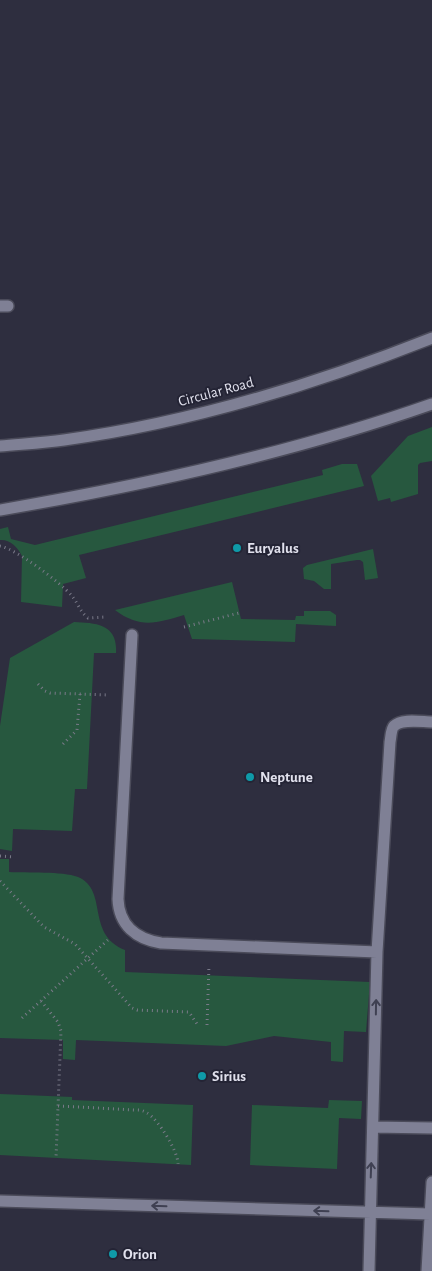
<svg xmlns="http://www.w3.org/2000/svg" width="432" height="1271" font-family="'Alegreya Sans',sans-serif">
  <rect width="100%" height="100%" fill="#2e2e3f"/>
  <path fill="#27583f" d="M 432,427 L 432,461 L 420,463 L 418,465 L 418,494 L 391,502 L 390,498 L 378,501 L 371,476 L 408,436 Z
    M 342,464 L 357,464 L 364,486 L 79,555 L 86,578 L 63,584 L 62,607 L 21,602 L 22,556 C 18,547 9,539 0,540 L 0,529 L 8,527 L 11,539 L 35,545 L 323,475 L 322,470 Z
    M 373,549 L 378,578 L 365,580 L 363,562 L 360,560 L 357,560 L 331,564 L 331,589 L 324,589 L 314,581 L 304,579 L 303,568 L 307,565 Z
    M 232,582 L 241,619 L 295,620 L 296,616 L 304,616 L 304,611 L 330,611 L 336,615 L 336,626 L 296,624 L 295,642 L 192,639 L 184,615 C 157,623 140,629 115,610 Z
    M 74,622 C 96,623 118,624 116,653 L 94,653 L 87,789 L 75,789 L 72,831 L 13,829 L 12,851 L 0,849 L 0,726 L 10,658 Z
    M 0,859 L 9,859 L 9,872 C 27,873 62,871 78,877 C 109,890 85,934 125,950 L 125,972 L 370,982 L 366,1032 L 344,1031 L 343,1062 L 331,1061 L 331,1042 L 274,1036 L 226,1046 L 76,1040 L 75,1060 L 63,1059 L 63,1040 L 0,1038 Z
    M 0,1094 L 72,1097 L 72,1100 L 193,1105 L 191,1165 L 0,1155 Z
    M 329,1100 L 362,1101 L 361,1119 L 339,1118 L 337,1169 L 250,1165 L 252,1105 L 328,1108 Z"/>
  <g fill="none" stroke-linecap="round" stroke-linejoin="round">
    <defs>
      <path id="lane" d="M 0,306 L 8,306
        M 0,446 C 21,444 43,443 64,440 C 188,423 316,384 432,338
        M 0,510 C 147,485 292,453 432,404
        M 132,635 L 118,899 C 119,925 136,939 161,943 L 377,952
        M 373,1127 L 432,1128
        M 0,1201 L 430,1214
        M 369,1271 L 377,952 L 390,742 C 391,737 391,729 394,726 C 402,718 422,722 432,722
        M 427,1271 L 432,1182"/>
    </defs>
    <use href="#lane" stroke="#4b4b5a" stroke-width="14"/>
    <path stroke="#7a7a89" stroke-width="3" stroke-dasharray="1 4" stroke-linecap="butt" d="M 0,546 C 16,549 60,582 72,596 C 78,603 80,612 88,618 L 105,617
      M 184,627 L 239,613
      M 38,684 L 45,691 L 50,693 L 109,695
      M 63,744 L 77,730 L 80,694
      M 0,856 L 14,857
      M 0,881 L 44,927 L 75,944 L 132,1008 L 137,1010 L 189,1012 L 197,1024
      M 41,1001 L 58,1022 L 61,1031 L 56,1158
      M 22,1018 L 109,939
      M 207,1025 L 209,965
      M 58,1106 L 135,1110 C 139,1110 143,1110 147,1113 C 158,1119 178,1151 178,1164"/>
    <use href="#lane" stroke="#7f8095" stroke-width="11"/>
  </g>
  <defs><path id="oneway-shaft" d="M-6 0H5M1.5-3L5.5 0L1.5 3" fill="none" stroke-width="1.6" stroke-linecap="round" stroke-linejoin="round" transform="scale(1.25)"/></defs>
  <g stroke="#3f4052">
    <use href="#oneway-shaft" transform="translate(376 1007) rotate(-89)"/>
    <use href="#oneway-shaft" transform="translate(371 1170) rotate(-88)"/>
    <use href="#oneway-shaft" transform="translate(159 1206) rotate(-178)"/>
    <use href="#oneway-shaft" transform="translate(321 1211) rotate(-178)"/>
  </g>
  <g fill="#0f9aa8" stroke="#242435" stroke-width="2">
    <circle cx="237" cy="548" r="5"/>
    <circle cx="250" cy="777" r="5"/>
    <circle cx="202" cy="1076" r="5"/>
    <circle cx="113" cy="1254" r="5"/>
  </g>
  <g text-anchor="middle" dominant-baseline="central" stroke-width="4" stroke-linejoin="round" paint-order="stroke">
    <g font-size="15" fill="#e1e1ed" stroke="#242435">
      <text transform="translate(216 392) rotate(-15)">Circular Road</text>
    </g>
    <g font-size="15" font-weight="bold" fill="#e1e1ed" stroke="#242435" text-anchor="start">
      <text x="247" y="548">Euryalus</text>
      <text x="260" y="777">Neptune</text>
      <text x="212" y="1076">Sirius</text>
      <text x="123" y="1254">Orion</text>
    </g>
  </g>
</svg>
